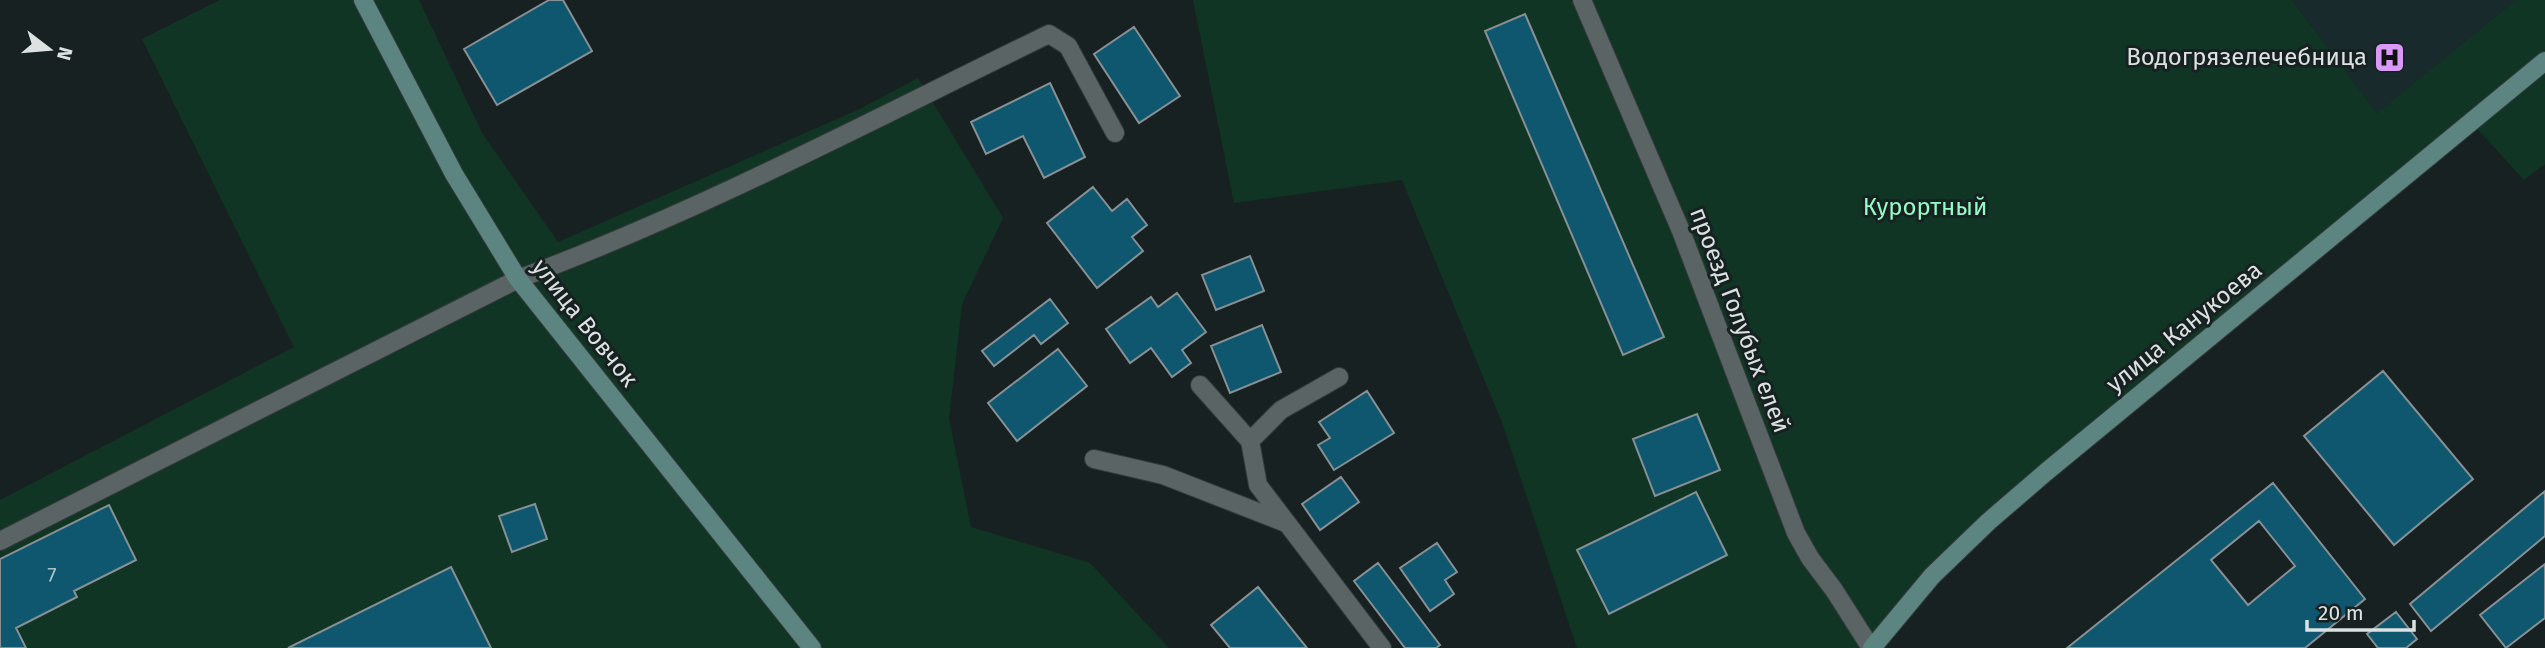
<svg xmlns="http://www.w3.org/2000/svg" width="2545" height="648" font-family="'Fira Sans',sans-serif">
  <rect width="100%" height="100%" fill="#182121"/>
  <path fill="#192a2c" d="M 2292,0 L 2516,0 L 2377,113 Z"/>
  <path fill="#113524" d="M 220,0 L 419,0 L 482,133 L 558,242 L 862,108 L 918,78 L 1003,218 L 962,304 L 949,419 L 971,527 L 1090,563 L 1169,648 L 0,648 L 0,500 L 294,347 L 142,39 Z
    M 1193,0 L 2292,0 L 2377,113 L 2516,0 L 2545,0 L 2545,164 L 2524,180 L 2472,123 L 2046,472 L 1872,648 L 1577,648 L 1503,425 L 1402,180 L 1234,203 Z"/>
  <path fill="#0e576f" stroke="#879094" stroke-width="2" fill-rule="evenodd" d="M 549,0 L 563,0 L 592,51 L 497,105 L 464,49 Z
    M 1525,14 L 1664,337 L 1623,355 L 1485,31 Z
    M 1134,27 L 1180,96 L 1139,123 L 1094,54 Z
    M 1050,83 L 1085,157 L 1044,178 L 1023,136 L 986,154 L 971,122 Z
    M 1093,187 L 1112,211 L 1127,199 L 1147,225 L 1132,237 L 1143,251 L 1097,288 L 1047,223 Z
    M 1250,256 L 1264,291 L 1216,310 L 1202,275 Z
    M 1177,293 L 1206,332 L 1182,350 L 1191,363 L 1172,377 L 1151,348 L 1130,363 L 1106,329 L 1151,297 L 1158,307 Z
    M 1050,299 L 1068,323 L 1041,344 L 1034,335 L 994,366 L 982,351 Z
    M 1262,325 L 1281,372 L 1230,393 L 1211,346 Z
    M 1058,349 L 1087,386 L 1017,441 L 988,403 Z
    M 2383,371 L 2473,479 L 2394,545 L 2304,436 Z
    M 1367,391 L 1394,433 L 1334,470 L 1318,445 L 1330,438 L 1319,422 Z
    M 1697,414 L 1720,470 L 1655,496 L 1633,439 Z
    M 1341,477 L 1359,502 L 1320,530 L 1302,504 Z
    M 2273,483 L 2365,599 L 2305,648 L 2067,648 ZM 2259,521 L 2295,566 L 2248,605 L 2211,560 Z
    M 2545,491 L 2545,536 L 2431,631 L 2410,604 Z
    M 1696,492 L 1727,555 L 1609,614 L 1577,550 Z
    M 535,504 L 547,539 L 512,552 L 499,516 Z
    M 109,505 L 136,560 L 74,591 L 77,597 L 16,628 L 26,648 L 0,648 L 0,559 Z
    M 1437,543 L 1457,572 L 1445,580 L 1454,594 L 1430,611 L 1400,568 Z
    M 1378,563 L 1440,645 L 1436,648 L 1405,648 L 1354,581 Z
    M 2545,564 L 2545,618 L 2506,648 L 2480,615 Z
    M 451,567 L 491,648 L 288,648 Z
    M 1258,587 L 1307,648 L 1230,648 L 1211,625 Z
    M 2396,612 L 2417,639 L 2406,648 L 2378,648 L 2367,634 Z"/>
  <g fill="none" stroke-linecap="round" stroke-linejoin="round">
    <defs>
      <path id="lane" d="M 1200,385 L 1250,441 L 1258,485 L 1382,648
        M 1250,441 L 1281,410 L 1339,377
        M 1094,459 L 1163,475 L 1286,523
        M 0,541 L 518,279 C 701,211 874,119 1049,34 L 1068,46 L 1115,133"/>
      <path id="street" d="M 1582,0 L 1681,231 L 1796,533 L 1810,558 L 1834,590 L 1871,648"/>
      <path id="secondary" d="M 363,0 L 454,174 L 518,279 L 812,648
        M 1872,648 L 1932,576 L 1988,522 L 2046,472 L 2545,61"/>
    </defs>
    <use href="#lane" stroke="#343a3a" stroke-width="20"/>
    <use href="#street" stroke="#343a3a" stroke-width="20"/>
    <use href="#secondary" stroke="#343a3a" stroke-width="20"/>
    <use href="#lane" stroke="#5a6465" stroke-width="18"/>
    <use href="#street" stroke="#5a6465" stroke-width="18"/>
    <use href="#secondary" stroke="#5c8581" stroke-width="18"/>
  </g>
  <defs>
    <symbol id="hospital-square" viewBox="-11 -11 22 22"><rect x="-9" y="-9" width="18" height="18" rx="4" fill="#d99af7" stroke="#182121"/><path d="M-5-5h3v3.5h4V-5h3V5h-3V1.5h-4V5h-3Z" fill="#111"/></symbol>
  </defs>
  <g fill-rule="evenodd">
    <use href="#hospital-square" x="2372" y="40" width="35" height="35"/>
  </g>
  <g text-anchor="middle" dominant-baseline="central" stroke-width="6" stroke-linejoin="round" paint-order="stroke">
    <g font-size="21" fill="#a8bfc5">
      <text x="52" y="575">7</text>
    </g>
    <g font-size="24" fill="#dce2e2" stroke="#182121" text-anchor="end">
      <text x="2367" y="57">Водогрязелечебница</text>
    </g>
    <g font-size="24" fill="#92fcc5" stroke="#182121">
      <text x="1925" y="207">Курортный</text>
    </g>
    <g font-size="24" fill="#dce2e2" stroke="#182121">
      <text transform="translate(1740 320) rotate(69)">проезд Голубых елей</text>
      <text transform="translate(585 323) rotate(52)">улица Вовчок</text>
      <text transform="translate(2184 327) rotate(-39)">улица Канукоева</text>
    </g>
  </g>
  <g transform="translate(49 49) rotate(106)" stroke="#182121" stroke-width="5" paint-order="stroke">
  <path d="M0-5L12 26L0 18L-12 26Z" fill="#dce2e2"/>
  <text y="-10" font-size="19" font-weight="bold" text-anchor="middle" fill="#dce2e2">N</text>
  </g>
  <path d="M2307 620v10h107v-10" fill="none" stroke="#dce2e2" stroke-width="3.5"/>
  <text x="2318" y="620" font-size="21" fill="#dce2e2" stroke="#182121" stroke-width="5" paint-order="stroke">20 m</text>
</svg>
